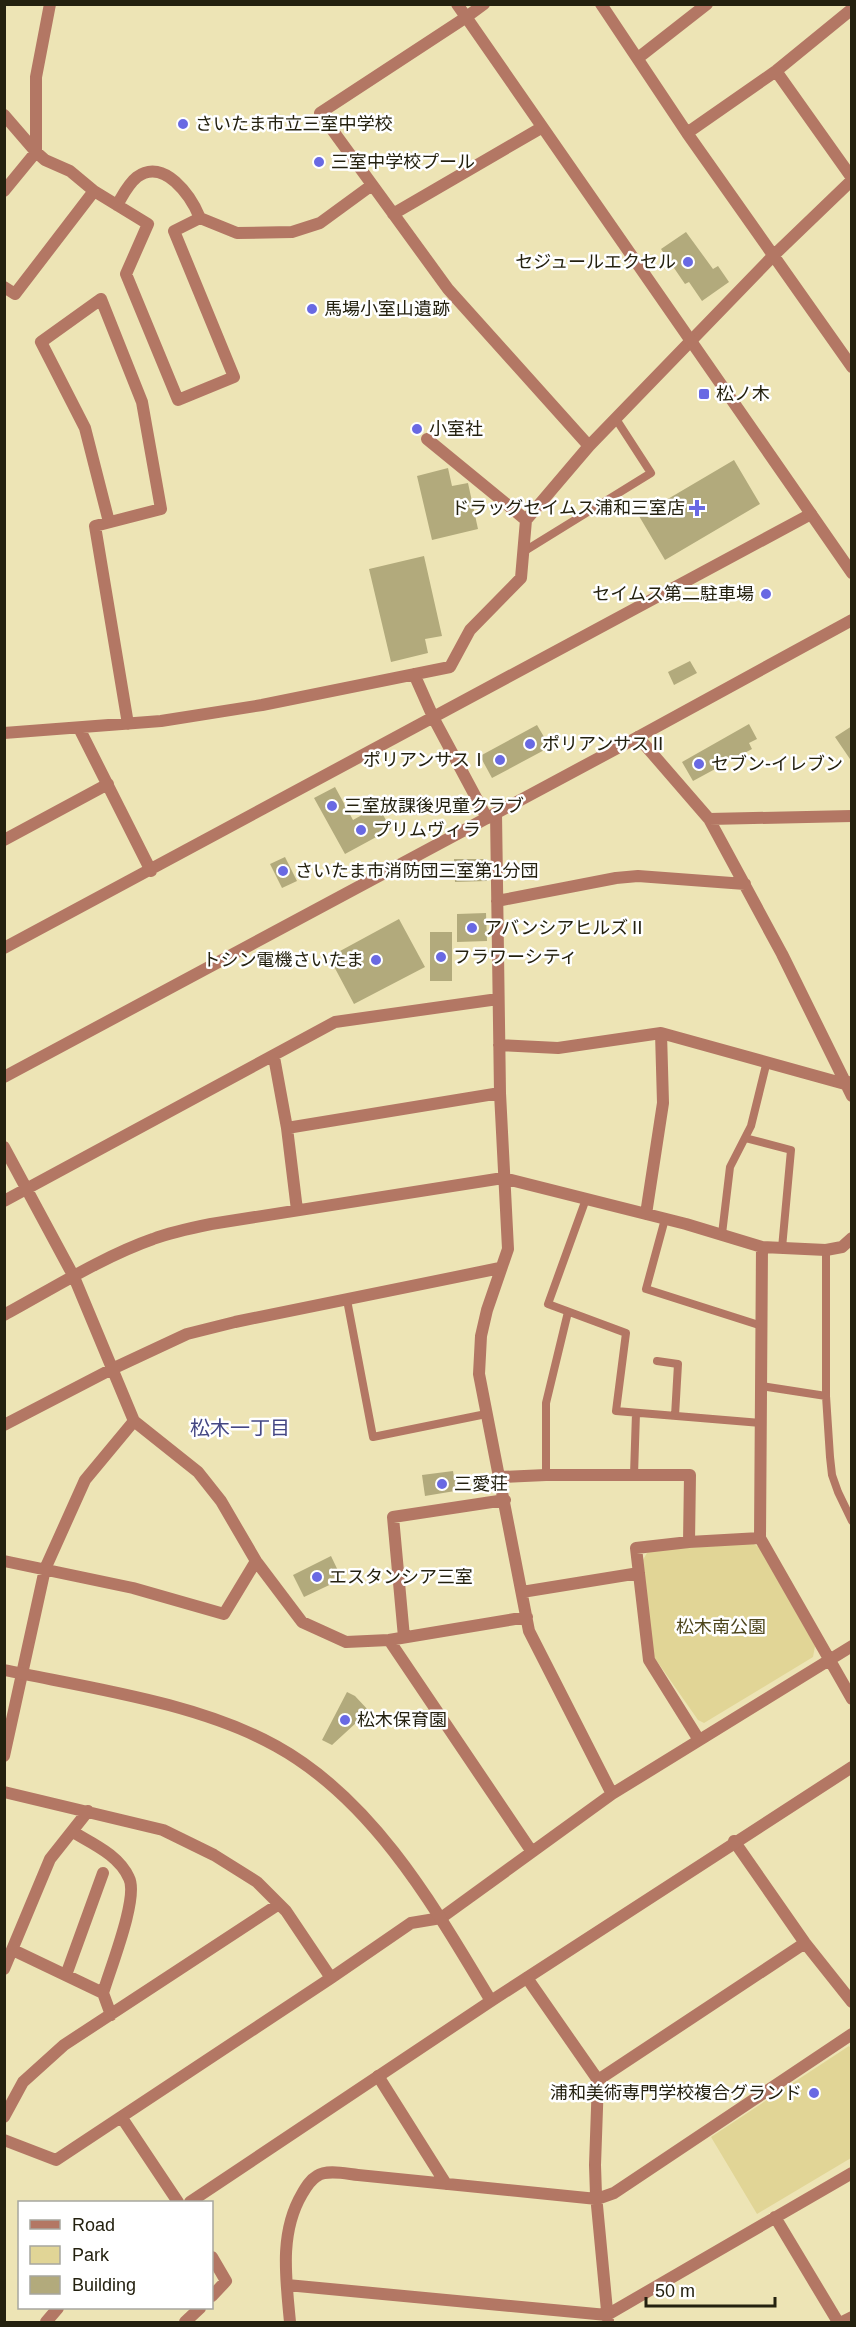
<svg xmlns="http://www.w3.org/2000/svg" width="856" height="2327" font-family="Helvetica,'Noto Sans JP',sans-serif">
  <rect width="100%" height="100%" fill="#ede4b5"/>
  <path fill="#e1d596" d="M 752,1543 L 759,1547 L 815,1646 L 813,1657 L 704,1723 L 698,1720 L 652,1654 L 643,1560 L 648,1551 Z
    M 849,2046 L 852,2050 L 851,2158 L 757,2214 L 711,2137 Z"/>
  <path fill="#b2aa7c" d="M 686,232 L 713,269 L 718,266 L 729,282 L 702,301 L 689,282 L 685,284 L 661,249 Z
    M 734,460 L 760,504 L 665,560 L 639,516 Z
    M 448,468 L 452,486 L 468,483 L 478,529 L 432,540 L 417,476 Z
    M 424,556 L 442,636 L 425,639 L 428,653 L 391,662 L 369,569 Z
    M 690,661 L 697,673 L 674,685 L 668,672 Z
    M 749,724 L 757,739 L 749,743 L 752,749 L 693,781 L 682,762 Z
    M 537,725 L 550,747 L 492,778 L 480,756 Z
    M 852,726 L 852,762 L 835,737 Z
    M 335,787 L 353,820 L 378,806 L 391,829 L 345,854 L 314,798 Z
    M 285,857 L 297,881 L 282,888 L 270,864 Z
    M 454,859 L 486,859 L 487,881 L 455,882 Z
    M 486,913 L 487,941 L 457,942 L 457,914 Z
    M 399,919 L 425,967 L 354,1004 L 329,957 Z
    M 430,932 L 452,932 L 452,981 L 430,981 Z
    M 453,1471 L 454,1477 L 459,1476 L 461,1490 L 425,1496 L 422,1475 Z
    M 331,1556 L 342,1579 L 304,1597 L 293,1575 Z
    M 347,1692 L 355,1696 L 369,1711 L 332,1745 L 322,1740 Z"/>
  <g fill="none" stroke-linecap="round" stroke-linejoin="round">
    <path stroke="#b37764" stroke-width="8" d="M 523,552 L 651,473 L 616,419
      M 745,1138 L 791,1150 L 782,1248
      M 586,1199 L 548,1304 L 626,1333 L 616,1411 L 761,1423
      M 665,1219 L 646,1289 L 762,1326
      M 722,1234 L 730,1167 L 751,1126 L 767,1061
      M 826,1250 L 826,1396 L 830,1457 L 832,1475 L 838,1492 L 852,1521
      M 347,1300 L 373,1437 L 486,1414
      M 657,1361 L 678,1364 L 675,1416
      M 761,1386 L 826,1396
      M 546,1475 L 546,1403 L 568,1312
      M 634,1475 L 636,1413"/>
    <path stroke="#b37764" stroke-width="12" d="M 50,4 L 36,77 L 36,152 L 45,160 L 70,171 L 94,191 L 148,224 L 126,274 L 178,400 L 234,377 L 174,231 L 200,218
      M 601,4 L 687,133 L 852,367
      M 465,18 L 320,113 L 448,289 L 589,446
      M 638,58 L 707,4
      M 776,71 L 852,178
      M 4,115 L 36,152 L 4,191
      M 687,133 L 776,71 L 852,9
      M 117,205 C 123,195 128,184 137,177 C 164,157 191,196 200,218 L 237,233 L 292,232 L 320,223 L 372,185
      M 393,214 L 541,128
      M 4,287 L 15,294 L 94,191
      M 427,439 L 526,520
      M 109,522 L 85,428 L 41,342 L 101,299 L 142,402 L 161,509 L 95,526 L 128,724
      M 414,674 L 434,719 L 487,818
      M 79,728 L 151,871
      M 4,733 L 161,721 L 262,705 L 450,667 L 470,630 L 521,578 L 526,520 L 589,446 L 773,256 L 852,180
      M 638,737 L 709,819 L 782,954 L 852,1096
      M 496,813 L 500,1093 L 508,1249 L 487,1310 L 481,1336 L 479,1374 L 529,1631 L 612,1794
      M 709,819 L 852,816
      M 4,840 L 108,784
      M 497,901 L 616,878 L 638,876 L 745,884
      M 4,948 L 811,514
      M 499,1045 L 558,1048 L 661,1033 L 845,1084 L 850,1082
      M 274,1057 L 287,1128 L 297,1210
      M 287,1128 L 500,1093
      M 4,1147 L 74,1277 L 134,1421 L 198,1472 L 221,1501 L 256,1561 L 302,1622 L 346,1642 L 389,1640 L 527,1617
      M 4,1201 L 335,1022 L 498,999
      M 646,1214 L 663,1103 L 661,1033
      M 762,1247 L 760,1538 L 852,1699
      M 4,1315 C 50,1290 104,1256 153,1239 C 171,1232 191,1228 211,1224 L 503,1178 L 686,1224 L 762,1247 L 826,1250 L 842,1247 L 852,1238
      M 4,1425 L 112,1369 L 187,1334 L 235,1322 L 500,1268
      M 500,1477 L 546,1475 L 690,1475 L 689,1542
      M 4,1561 L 133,1588 L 224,1614 L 256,1561
      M 522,1592 L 639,1573
      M 404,1637 L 393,1517 L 505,1500
      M 389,1640 L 532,1852
      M 699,1740 L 649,1660 L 636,1548 L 689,1542 L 760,1538
      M 4,1756 L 45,1569 L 85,1480 L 134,1421
      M 4,1792 L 163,1830 L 214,1855 L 257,1882 L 286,1911 L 331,1978
      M 73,1832 C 93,1844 119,1855 129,1878 C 139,1897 110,1969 103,1993
      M 734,1841 L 805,1943 L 852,2002
      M 13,1950 L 103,1993 L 111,2015
      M 4,1969 L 50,1859 L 88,1811
      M 66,1975 L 103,1873
      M 527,1978 L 598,2080
      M 378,2076 L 446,2184
      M 4,2117 L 23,2082 L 64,2045 L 279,1904
      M 122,2118 L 178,2202
      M 4,2140 L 56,2160 L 331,1978 L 411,1923 L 441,1918 L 612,1794 L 852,1646
      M 775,2217 L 838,2322
      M 212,2257 L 226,2281 L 212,2296
      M 287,2285 L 607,2315 L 852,2173
      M 608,2321 L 596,2195 L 595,2165 L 598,2080 L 805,1943
      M 185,2322 L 200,2308
      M 290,2322 C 286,2279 279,2233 302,2194 C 306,2187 310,2180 317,2176 C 327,2169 347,2174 358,2175 L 597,2199 L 614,2193 L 852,2034
      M 842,2322 L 852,2317"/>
    <path stroke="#b37764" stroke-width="12" d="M 457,4 L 852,573
      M 465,18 L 484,4
      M 4,1077 L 638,737 L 852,620
      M 4,1670 C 90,1688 199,1703 276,1746 C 374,1800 435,1908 491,2001
      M 190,2202 L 491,2001 L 852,1767
      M 46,2322 L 58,2308"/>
  </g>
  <g fill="#6969e3" stroke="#fff" stroke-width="2">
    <circle cx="183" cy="124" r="6"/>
    <circle cx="319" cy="162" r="6"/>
    <circle cx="688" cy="262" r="6"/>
    <circle cx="312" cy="309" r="6"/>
    <rect x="698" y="388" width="12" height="12" rx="3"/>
    <circle cx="417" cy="429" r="6"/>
    <path d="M694 499h6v6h6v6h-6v6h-6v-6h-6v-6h6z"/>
    <circle cx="766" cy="594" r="6"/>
    <circle cx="530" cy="744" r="6"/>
    <circle cx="500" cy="760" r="6"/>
    <circle cx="699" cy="764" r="6"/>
    <circle cx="332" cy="806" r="6"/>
    <circle cx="361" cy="830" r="6"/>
    <circle cx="283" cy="871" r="6"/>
    <circle cx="472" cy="928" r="6"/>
    <circle cx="441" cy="957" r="6"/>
    <circle cx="376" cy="960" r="6"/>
    <circle cx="442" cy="1484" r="6"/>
    <circle cx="317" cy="1577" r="6"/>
    <circle cx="345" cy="1720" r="6"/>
    <circle cx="814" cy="2093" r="6"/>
  </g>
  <g text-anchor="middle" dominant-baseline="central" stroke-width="5" stroke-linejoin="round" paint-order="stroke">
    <g font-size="18" fill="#24210f" stroke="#fff" text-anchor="start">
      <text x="195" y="124">さいたま市立三室中学校</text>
      <text x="331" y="162">三室中学校プール</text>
      <text x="676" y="262" text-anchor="end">セジュールエクセル</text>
      <text x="324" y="309">馬場小室山遺跡</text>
      <text x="716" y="394">松ノ木</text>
      <text x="429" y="429">小室社</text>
      <text x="685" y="508" text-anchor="end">ドラッグセイムス浦和三室店</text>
      <text x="754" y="594" text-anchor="end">セイムス第二駐車場</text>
      <text x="542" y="744">ポリアンサスⅡ</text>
      <text x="488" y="760" text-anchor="end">ポリアンサスⅠ</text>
      <text x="711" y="764">セブン-イレブン</text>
      <text x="344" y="806">三室放課後児童クラブ</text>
      <text x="373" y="830">プリムヴィラ</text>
      <text x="295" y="871">さいたま市消防団三室第1分団</text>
      <text x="484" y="928">アバンシアヒルズⅡ</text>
      <text x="453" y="957">フラワーシティ</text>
      <text x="364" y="960" text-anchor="end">トシン電機さいたま</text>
      <text x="454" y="1484">三愛荘</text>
      <text x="329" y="1577">エスタンシア三室</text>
      <text x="357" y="1720">松木保育園</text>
      <text x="802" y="2093" text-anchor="end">浦和美術専門学校複合グランド</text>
    </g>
    <g font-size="18" fill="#4e461d" stroke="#fff">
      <text x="721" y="1627">松木南公園</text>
    </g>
    <g font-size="20" fill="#444784" stroke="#fff">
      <text x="240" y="1428">松木一丁目</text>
    </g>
  </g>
  <rect width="856" height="2327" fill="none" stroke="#24210f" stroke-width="12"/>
  <rect x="18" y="2201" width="195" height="108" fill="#ffffff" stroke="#a7a69f" stroke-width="1.5"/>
  <rect x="30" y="2220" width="30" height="9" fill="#b37764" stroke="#a7a69f" stroke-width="1.5"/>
  <text x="72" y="2231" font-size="18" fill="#24210f">Road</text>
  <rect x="30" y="2246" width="30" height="18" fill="#e1d596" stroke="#a7a69f" stroke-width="1.5"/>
  <text x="72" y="2261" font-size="18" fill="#24210f">Park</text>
  <rect x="30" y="2276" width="30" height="18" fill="#b2aa7c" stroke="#a7a69f" stroke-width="1.5"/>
  <text x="72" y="2291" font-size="18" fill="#24210f">Building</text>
  <path d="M646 2297v9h129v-9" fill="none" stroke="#24210f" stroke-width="3"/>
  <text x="655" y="2297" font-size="18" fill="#24210f" stroke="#ffffff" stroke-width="4.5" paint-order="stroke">50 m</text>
</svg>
